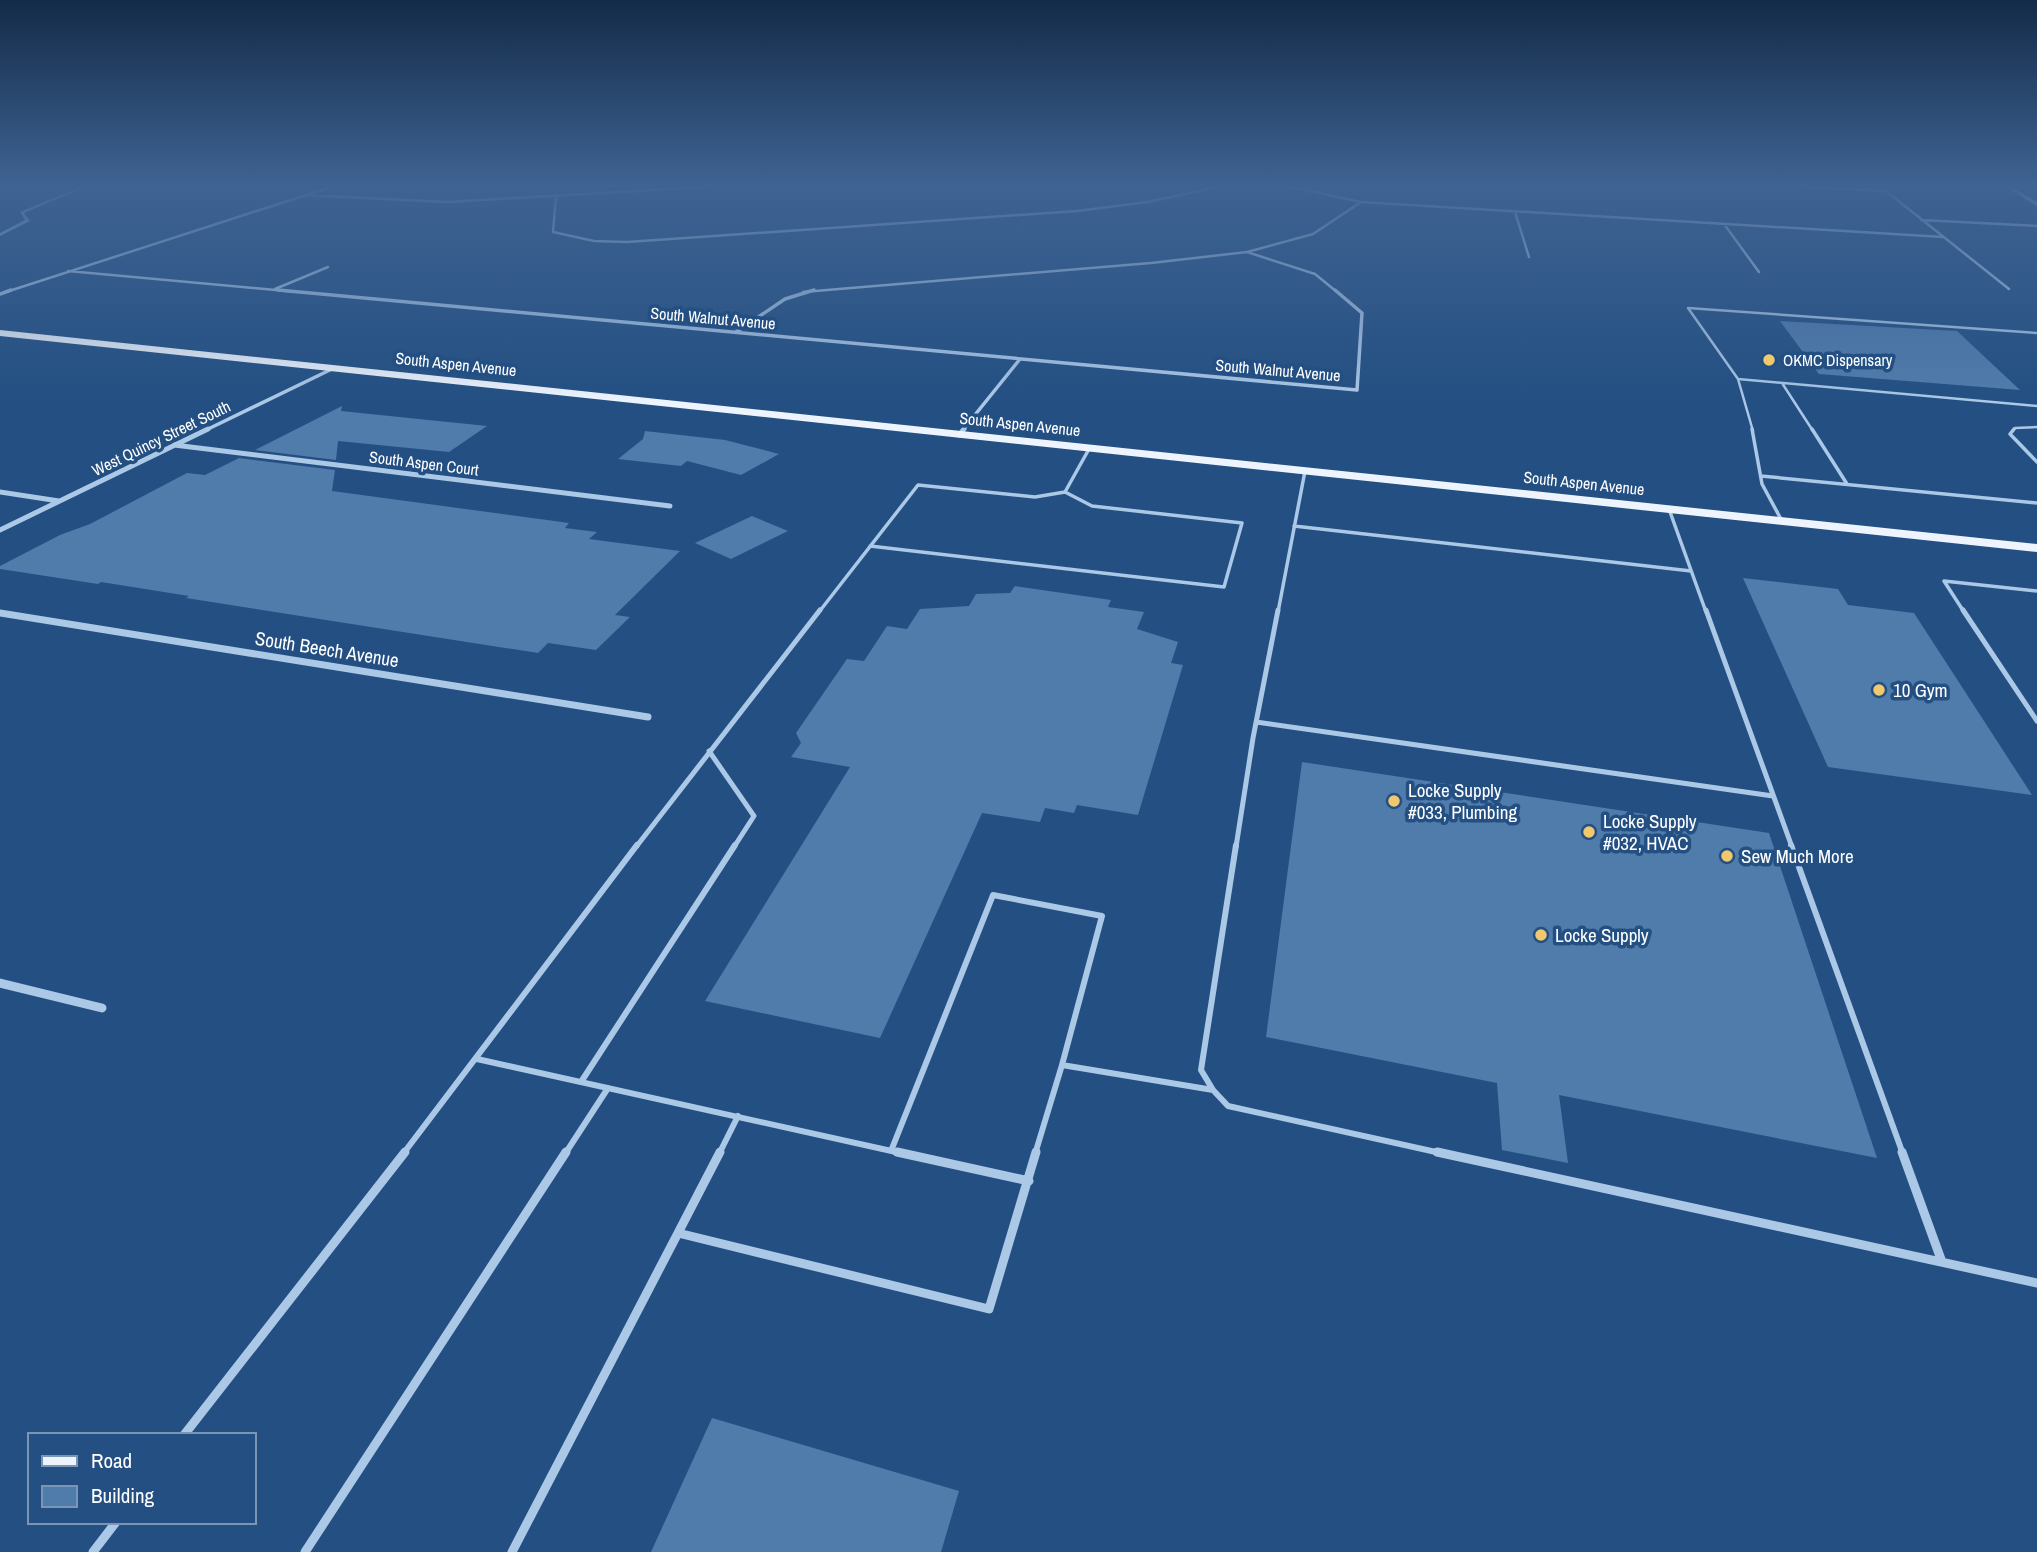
<svg xmlns="http://www.w3.org/2000/svg" width="2037" height="1552" font-family="'Archivo Narrow',sans-serif">
  <rect width="100%" height="100%" fill="#234f82"/>
  <g fill="none" stroke-linecap="round" stroke-linejoin="round">
    <path fill="#9fc3e8" fill-rule="evenodd" d="M 85,185 L 90,185 L 24,213 L 30,221 L 0,236 L 0,233 L 25,220 L 20,212 Z"/>
  </g>
  <path fill="#507cac" d="M 1780,321 L 1957,331 L 2020,390 L 1819,374 Z
    M 342,406 L 341,411 L 487,426 L 449,452 L 338,441 L 336,460 L 255,450 Z
    M 645,431 L 725,440 L 779,454 L 741,475 L 687,461 L 681,466 L 618,459 L 643,439 Z
    M 239,458 L 335,470 L 332,491 L 569,523 L 565,528 L 597,532 L 589,539 L 680,551 L 615,615 L 630,617 L 596,650 L 548,643 L 538,653 L 186,598 L 189,596 L 101,582 L 98,584 L 0,569 L 0,566 L 60,535 L 90,524 L 187,473 L 205,475 Z
    M 752,516 L 788,531 L 731,559 L 695,543 Z
    M 1743,578 L 1838,589 L 1848,605 L 1914,613 L 2032,795 L 1828,767 Z
    M 1015,586 L 1111,600 L 1108,607 L 1144,612 L 1137,629 L 1178,642 L 1171,663 L 1183,665 L 1138,815 L 1077,805 L 1074,813 L 1045,808 L 1040,822 L 982,813 L 880,1038 L 705,1001 L 850,767 L 791,757 L 801,743 L 796,733 L 847,659 L 864,661 L 887,626 L 907,629 L 920,609 L 969,606 L 976,594 L 1010,593 Z
    M 1302,762 L 1769,833 L 1877,1158 L 1559,1095 L 1568,1163 L 1502,1150 L 1497,1083 L 1266,1037 Z
    M 712,1418 L 959,1491 L 941,1552 L 651,1552 Z"/>
  <g fill="none" stroke-linecap="round" stroke-linejoin="round">
    <path stroke="#abc8e7" stroke-width="2.5" d="M 2037,333 L 1688,308 L 1738,379 L 2037,406
      M 1738,379 L 1753,431
      M 1782,383 L 1813,431
      M 2013,431 L 2015,428 L 2037,427"/>
    <path stroke="#abc8e7" stroke-width="3.5" d="M 1752,429 L 1762,484 L 1782,521
      M 1812,429 L 1847,484
      M 2014,429 L 2010,434 L 2037,462
      M 1761,476 L 2037,503
      M 1669,509 L 1706,612
      M 1294,526 L 1691,571
      M 870,546 L 1224,587 L 1242,523 L 1092,506 L 1065,492
      M 819,612 L 918,485 L 1035,497 L 1065,492 L 1089,449
      M 1278,612 L 1305,471
      M 1964,612 L 1944,581 L 2037,591"/>
    <path stroke="#abc8e7" stroke-width="5" d="M 1706,610 L 1792,847
      M 1963,610 L 2037,721
      M 1256,722 L 1773,796
      M 709,751 L 754,816 L 734,847
      M 636,847 L 820,610
      M 1236,847 L 1253,738 L 1278,610"/>
    <path stroke="#abc8e7" stroke-width="6" d="M 1236,845 L 1201,1070 L 1213,1090 L 1228,1106 L 1445,1154
      M 1791,845 L 1903,1154
      M 477,1059 L 905,1154
      M 581,1082 L 735,845
      M 891,1151 L 993,895 L 1102,916 L 1062,1065
      M 403,1154 L 637,845
      M 565,1154 L 608,1088
      M 719,1154 L 738,1116
      M 1035,1154 L 1062,1065 L 1213,1090"/>
    <path stroke="#abc8e7" stroke-width="9" d="M 897,1152 L 1029,1181
      M 1437,1152 L 2037,1283
      M 1902,1152 L 1942,1262
      M 678,1233 L 720,1152
      M 184,1435 L 405,1152
      M 93,1552 L 116,1522
      M 305,1552 L 566,1152
      M 512,1552 L 678,1233 L 989,1309 L 1036,1152"/>
    <path stroke="#abc8e7" stroke-width="2.5" d="M 1283,185 L 1361,202 L 1943,237
      M 1773,185 L 1886,191 L 2009,289
      M 306,195 L 447,202 L 737,185
      M 556,196 L 553,232 L 594,241 L 627,242 L 1077,211 L 1147,202 L 1228,185
      M 1515,212 L 1529,257
      M 1921,220 L 2037,226
      M 1724,224 L 1759,272
      M 1247,252 L 1315,274 L 1337,292
      M 68,271 L 297,292
      M 275,289 L 328,267
      M 6,292 L 337,185
      M 803,292 L 1151,263 L 1247,252 L 1313,234 L 1361,202"/>
    <path stroke="#abc8e7" stroke-width="3.5" d="M 278,290 L 1357,390 L 1362,313 L 1335,290
      M 0,294 L 11,290
      M 736,332 L 785,299 L 814,290
      M 204,431 L 334,368
      M 962,431 L 1020,359"/>
    <path stroke="#abc8e7" stroke-width="5" d="M 959,435 L 964,429
      M 174,445 L 670,506
      M 0,492 L 59,501
      M 0,530 L 208,429"/>
    <path stroke="#abc8e7" stroke-width="7" d="M 0,613 L 648,717"/>
    <path stroke="#abc8e7" stroke-width="9" d="M 0,983 L 102,1008"/>
    <path fill="#d5e4f6" fill-rule="evenodd" d="M 2003,185 L 2009,185 L 2037,202 L 2037,206 Z"/>
    <path fill="#edf4fd" fill-rule="evenodd" d="M 0,330 L 2037,544 L 2037,552 L 0,336 Z"/>
  </g>
  <linearGradient id="sky" x2="0" y2="1"><stop stop-color="#132b48"/><stop offset="0.46" stop-color="#3f6392"/><stop offset="1" stop-color="#3f6392" stop-opacity="0"/></linearGradient>
  <rect width="2037" height="402" fill="url(#sky)"/>
  <g fill="#f2c86e" stroke="#234f82" stroke-width="2.5">
    <circle cx="1769" cy="360" r="7"/>
    <circle cx="1879" cy="690" r="7"/>
    <circle cx="1394" cy="801" r="7"/>
    <circle cx="1589" cy="832" r="7"/>
    <circle cx="1727" cy="856" r="7"/>
    <circle cx="1541" cy="935" r="7"/>
  </g>
  <g text-anchor="middle" dominant-baseline="central" stroke-width="7" stroke-linejoin="round" paint-order="stroke">
    <g font-size="16" fill="#fff" stroke="#234f82">
      <text transform="translate(713 318) rotate(5)">South Walnut Avenue</text>
      <text transform="translate(456 364) rotate(6)">South Aspen Avenue</text>
      <text transform="translate(1278 370) rotate(5)">South Walnut Avenue</text>
      <text transform="translate(1020 424) rotate(6)">South Aspen Avenue</text>
      <text transform="translate(161 438) rotate(-26)">West Quincy Street South</text>
      <text transform="translate(424 463) rotate(7)">South Aspen Court</text>
      <text transform="translate(1584 483) rotate(6)">South Aspen Avenue</text>
    </g>
    <g font-size="16" fill="#fff" stroke="#234f82" text-anchor="start">
      <text x="1783" y="360">OKMC Dispensary</text>
    </g>
    <g font-size="19" fill="#fff" stroke="#234f82">
      <text transform="translate(327 649) rotate(9)">South Beech Avenue</text>
    </g>
    <g font-size="19" fill="#fff" stroke="#234f82" text-anchor="start">
      <text x="1893" y="690">10 Gym</text>
      <text x="1408" y="790">Locke Supply<tspan x="1408" dy="22">#033, Plumbing</tspan></text>
      <text x="1603" y="821">Locke Supply<tspan x="1603" dy="22">#032, HVAC</tspan></text>
      <text x="1741" y="856">Sew Much More</text>
      <text x="1555" y="935">Locke Supply</text>
    </g>
  </g>
  <rect x="28" y="1433" width="228" height="91" fill="#234f82" stroke="#7b95b4" stroke-width="2"/>
  <rect x="42" y="1456" width="35" height="10" fill="#edf4fd" stroke="#7b95b4" stroke-width="2"/>
  <text x="91" y="1468" font-size="21" fill="#ffffff">Road</text>
  <rect x="42" y="1486" width="35" height="21" fill="#507cac" stroke="#7b95b4" stroke-width="2"/>
  <text x="91" y="1503" font-size="21" fill="#ffffff">Building</text>
</svg>
